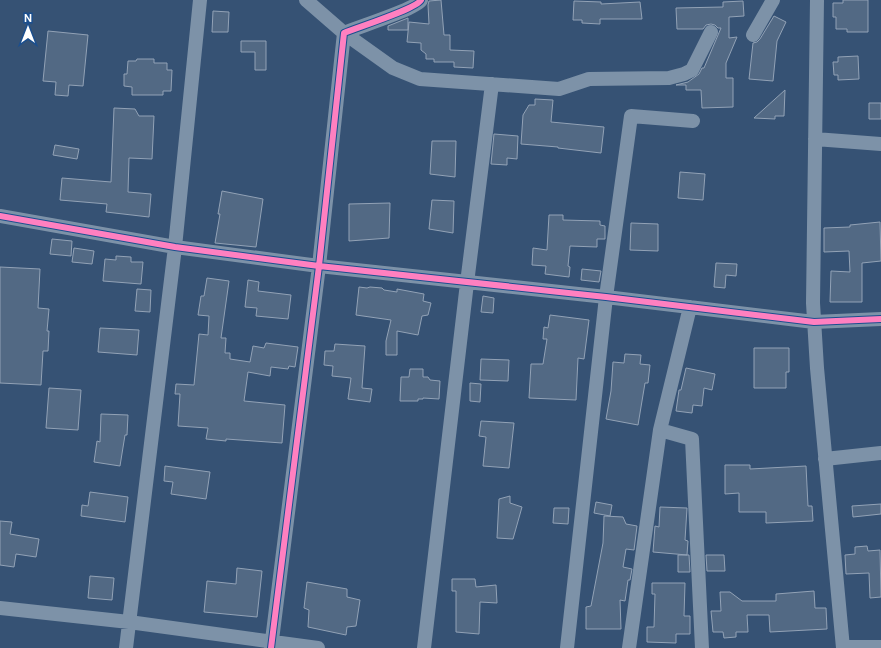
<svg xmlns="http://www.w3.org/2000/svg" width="881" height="648" font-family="'DM Sans',sans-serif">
  <rect width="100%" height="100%" fill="#365274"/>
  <path fill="#526984" stroke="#92a2b6" d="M 441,0 L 444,35 L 450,35 L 450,50 L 474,51 L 473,68 L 454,67 L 454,62 L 434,62 L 434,59 L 426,59 L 426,54 L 421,50 L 421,43 L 407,42 L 409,22 L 429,24 L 428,5 L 429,1 Z
    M 843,0 L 868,0 L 868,32 L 847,32 L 847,29 L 836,29 L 836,17 L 833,17 L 833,3 L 843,3 Z
    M 574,1 L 601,2 L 601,4 L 640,2 L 642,19 L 600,19 L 600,24 L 582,23 L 582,20 L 573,20 Z
    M 743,1 L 744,16 L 729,17 L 729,38 L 737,37 L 726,63 L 726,78 L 733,78 L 733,107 L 702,108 L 701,90 L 686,90 L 686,85 L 676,85 L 688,82 L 699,74 L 702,68 L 704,68 L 721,28 L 718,28 L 715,25 L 711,24 L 706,25 L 703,29 L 677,29 L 676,8 L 723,7 L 723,2 Z
    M 213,11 L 229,12 L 228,32 L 212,32 Z
    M 774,16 L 786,22 L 777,41 L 773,81 L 749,79 L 753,43 L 757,42 L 760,39 Z
    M 408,18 L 408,30 L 388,30 L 388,26 Z
    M 48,31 L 88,35 L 83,86 L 69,85 L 68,96 L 55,95 L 56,82 L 43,81 Z
    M 241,41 L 266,41 L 266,70 L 255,70 L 255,52 L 241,52 Z
    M 858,56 L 859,79 L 838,80 L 838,75 L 834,75 L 833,62 L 838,62 L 838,57 Z
    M 137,59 L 154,59 L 154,63 L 167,63 L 167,70 L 172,70 L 171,91 L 163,91 L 163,95 L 132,95 L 132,87 L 124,86 L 124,74 L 127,74 L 128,61 L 136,61 Z
    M 785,90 L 784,116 L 775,116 L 775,119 L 754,118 Z
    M 535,99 L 553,100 L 551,122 L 604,127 L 601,153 L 558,148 L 558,147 L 521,144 L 523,115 L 529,105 L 535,105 Z
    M 869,103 L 881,103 L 881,119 L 869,119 Z
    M 114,108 L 135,109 L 139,116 L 154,116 L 152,159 L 129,158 L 128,192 L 151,194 L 149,217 L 106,212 L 107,204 L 60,200 L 62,178 L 111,182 Z
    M 494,134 L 518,136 L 517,159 L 507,158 L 507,165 L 491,164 Z
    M 432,141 L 456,141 L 455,177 L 430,174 Z
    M 55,145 L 79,149 L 77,159 L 53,155 Z
    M 680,172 L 705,174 L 703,200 L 678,198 Z
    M 222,191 L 263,199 L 256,247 L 215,243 L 220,214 L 218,214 Z
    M 432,200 L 454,201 L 453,233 L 429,229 Z
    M 390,203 L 389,238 L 349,241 L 349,204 Z
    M 549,215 L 563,215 L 563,220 L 600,221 L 600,225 L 605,226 L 605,239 L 597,239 L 597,247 L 570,246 L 568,266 L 570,267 L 569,277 L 545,274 L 546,266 L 532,265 L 533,248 L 547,250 Z
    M 880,222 L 881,261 L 862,263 L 862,302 L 830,302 L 831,271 L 850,272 L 849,251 L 824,252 L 824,228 L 850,227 L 850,225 Z
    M 631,223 L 658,224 L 658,251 L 630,250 Z
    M 52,239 L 72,241 L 71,256 L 50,254 Z
    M 74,248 L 94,251 L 92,264 L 72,262 Z
    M 116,256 L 131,257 L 131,262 L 143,262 L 141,284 L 103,281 L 105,259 L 116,260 Z
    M 716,263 L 737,264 L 736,276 L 726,275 L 725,288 L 714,287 Z
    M 0,267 L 40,269 L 38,308 L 49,309 L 47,331 L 49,331 L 48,351 L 43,351 L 41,385 L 0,383 Z
    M 582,269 L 601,271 L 599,282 L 581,280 Z
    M 207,278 L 229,281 L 221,338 L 226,338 L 225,353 L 230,353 L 230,359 L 250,362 L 253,346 L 264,348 L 266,343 L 298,347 L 295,367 L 289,366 L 288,369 L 271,367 L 270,376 L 248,372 L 244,401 L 285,405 L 282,443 L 226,439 L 226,441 L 206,439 L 208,428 L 178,426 L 180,394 L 175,394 L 176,384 L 194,385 L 199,334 L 208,335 L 209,316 L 198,315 L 201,296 L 204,296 Z
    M 248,280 L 259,282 L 258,291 L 291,295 L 288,319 L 256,316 L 257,308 L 245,307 Z
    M 359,287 L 367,288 L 370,287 L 382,288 L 384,290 L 397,292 L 397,289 L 424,294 L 423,301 L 431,303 L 428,315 L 422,316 L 418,335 L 397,331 L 397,355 L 386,355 L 386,341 L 391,320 L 356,315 Z
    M 137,289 L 151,290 L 150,312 L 135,311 Z
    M 483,296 L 494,298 L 493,313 L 481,312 Z
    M 550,315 L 589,320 L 584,359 L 578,358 L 576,400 L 529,398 L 531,364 L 543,364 L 547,339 L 543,339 L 544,327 L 548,328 Z
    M 100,328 L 139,330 L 137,355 L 98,352 Z
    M 335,344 L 365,346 L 362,388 L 372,389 L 370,402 L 348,399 L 351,378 L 332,376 L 333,366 L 324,365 L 325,351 L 334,351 Z
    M 754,348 L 789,348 L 789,372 L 786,372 L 786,388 L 754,388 Z
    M 625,354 L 641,355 L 640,364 L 650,365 L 648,383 L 645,383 L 638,425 L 606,419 L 611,391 L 613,362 L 624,363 Z
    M 481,359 L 509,360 L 508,381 L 480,380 Z
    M 686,368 L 715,374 L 712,390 L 704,388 L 702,406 L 693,405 L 692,413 L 676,411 L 679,390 L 681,390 Z
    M 410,369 L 423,369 L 423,377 L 428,377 L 430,380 L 440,381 L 439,399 L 423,398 L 423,399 L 418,399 L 418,401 L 400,401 L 401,377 L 409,377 Z
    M 470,383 L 481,384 L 480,402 L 470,401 Z
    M 49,388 L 81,390 L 78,430 L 46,428 Z
    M 101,414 L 128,415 L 127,435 L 125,435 L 120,466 L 94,462 L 97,441 L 100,442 Z
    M 481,421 L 514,423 L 509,468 L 483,466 L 486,437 L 479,436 Z
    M 725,465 L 750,465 L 750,469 L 806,466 L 808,506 L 812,506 L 813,521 L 766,523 L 766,512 L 739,512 L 739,493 L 725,494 Z
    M 165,466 L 210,472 L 206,499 L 171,494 L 173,482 L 164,481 Z
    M 90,492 L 128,497 L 125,522 L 81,516 L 82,505 L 88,506 Z
    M 510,496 L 510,503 L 522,507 L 513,539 L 497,538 L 499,499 Z
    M 596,502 L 612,505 L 610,516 L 594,513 Z
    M 881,504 L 881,514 L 853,517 L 852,506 Z
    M 660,507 L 687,508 L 685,540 L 688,541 L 687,555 L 653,552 L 655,526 L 659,527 Z
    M 554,508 L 569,508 L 568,524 L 553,523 Z
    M 604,516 L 623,517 L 626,524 L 637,526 L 634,550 L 626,549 L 623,567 L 632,569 L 630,580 L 628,580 L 625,601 L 620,600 L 621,629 L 586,629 L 586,607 L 591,606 L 603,543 Z
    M 0,521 L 12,522 L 10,534 L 39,539 L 36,557 L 16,554 L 14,567 L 0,565 Z
    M 867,546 L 868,551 L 880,550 L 881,597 L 870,598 L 869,573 L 846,574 L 845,555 L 855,554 L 855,547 Z
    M 678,555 L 689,555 L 690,572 L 678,572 Z
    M 706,555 L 724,555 L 725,571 L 707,571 Z
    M 237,568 L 262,571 L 257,617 L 204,612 L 207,581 L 236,584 Z
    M 90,576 L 114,578 L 112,600 L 88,598 Z
    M 452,579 L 475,579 L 476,587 L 496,585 L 497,603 L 480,602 L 479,634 L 456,632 L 456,591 L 452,591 Z
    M 307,582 L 347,589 L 347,597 L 360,600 L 356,626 L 347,627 L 346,635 L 308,627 L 309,610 L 304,608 Z
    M 652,583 L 685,583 L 684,616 L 690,616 L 690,634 L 676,634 L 676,643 L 647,642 L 647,627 L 654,627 L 655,594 L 652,594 Z
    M 814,591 L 815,608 L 826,608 L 827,629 L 770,632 L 769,615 L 747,615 L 748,632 L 736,632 L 736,637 L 724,638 L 723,632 L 713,632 L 711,611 L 721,611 L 720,592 L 730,592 L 742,601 L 776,601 L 776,594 Z"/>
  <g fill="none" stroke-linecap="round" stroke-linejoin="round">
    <path stroke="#7d92a8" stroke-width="14" d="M 306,0 L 344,33 L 393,68 L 420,79 L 559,89 L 589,79 L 669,78 L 684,74 L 692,70 L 711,32
      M 817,0 L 813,303 L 817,368 L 843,648
      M 753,35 L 773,0
      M 815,139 L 881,144
      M 0,216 L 175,247 L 319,266 L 606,297 L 814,322 L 881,319
      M 660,430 L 692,439 L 702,648
      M 825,459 L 881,453
      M 0,608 L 129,622 L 318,648
      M 843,647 L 881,647
      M 126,648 L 175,247 L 200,0
      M 271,648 L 319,266 L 344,33 C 358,27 416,9 421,0
      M 424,648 L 467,283 L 492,84
      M 567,648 L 606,297 L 631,116 L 693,121
      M 629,648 L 660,430 L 690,307"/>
    <defs>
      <path id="cycleway" d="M 0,216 L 175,247 L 319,266 L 606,297 L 814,322 L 881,319
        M 271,648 L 319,266 L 344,33 C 358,27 416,9 421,0"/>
    </defs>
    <use href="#cycleway" stroke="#1b4f8f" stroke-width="8"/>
    <use href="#cycleway" stroke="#ff80c0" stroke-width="6"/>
  </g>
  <g transform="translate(28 28)" stroke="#1b4f8f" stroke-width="3" paint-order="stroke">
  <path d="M0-3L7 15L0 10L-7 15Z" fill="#ffffff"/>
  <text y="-6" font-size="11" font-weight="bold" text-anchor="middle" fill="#ffffff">N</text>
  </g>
</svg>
